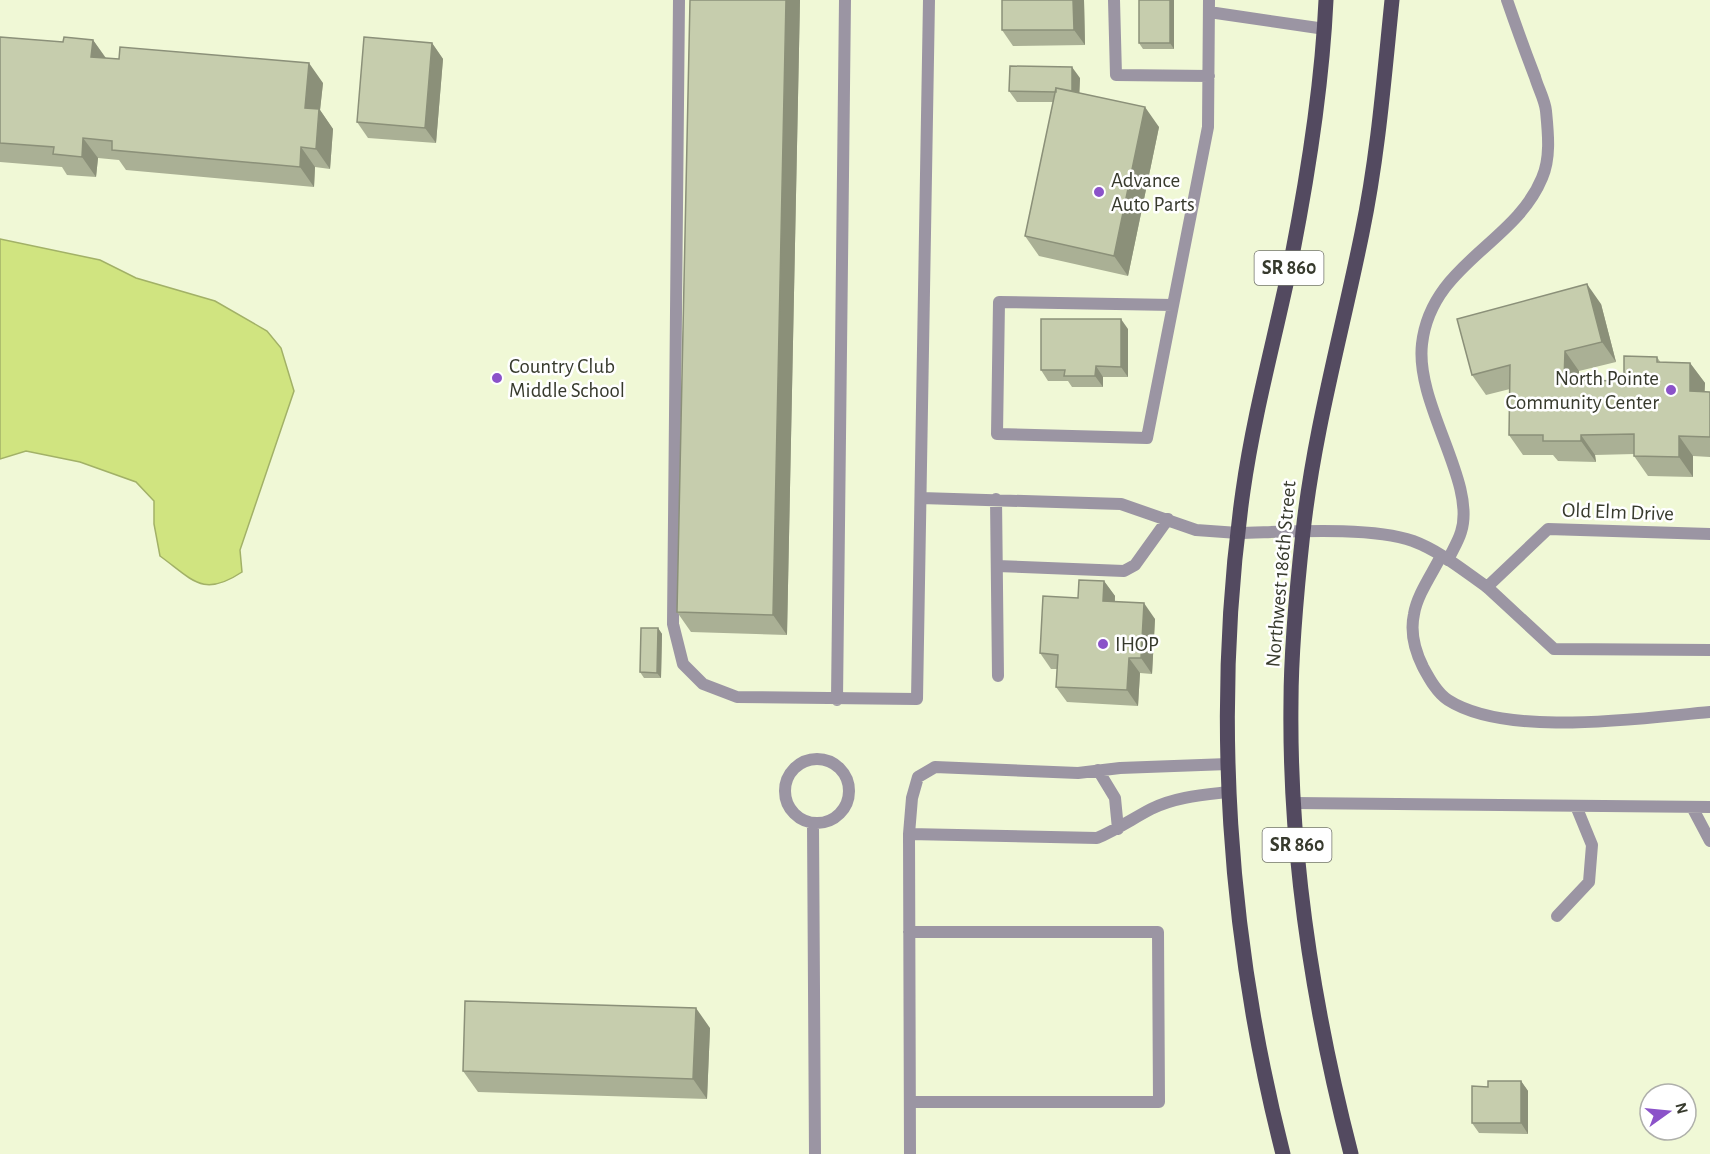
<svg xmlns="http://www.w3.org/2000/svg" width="1710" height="1154" font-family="'Alegreya Sans',sans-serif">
  <rect width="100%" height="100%" fill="#f0f8d6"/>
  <path fill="#d0e480" stroke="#a2b167" stroke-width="1.5" d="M 0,239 L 100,260 L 136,278 L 215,301 L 267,331 L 281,348 L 294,391 L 240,550 L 242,572 C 203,598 193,580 160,556 L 154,524 L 154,501 L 136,482 L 80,462 L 26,451 L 0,459 Z"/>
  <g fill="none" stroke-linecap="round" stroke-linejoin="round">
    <path stroke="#9b95a3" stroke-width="12" d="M 679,0 L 673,624 L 683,664 L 703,684 L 737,697 L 917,699 L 929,0
      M 1114,0 L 1116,75 L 1209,76
      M 1209,12 L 1325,29
      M 1173,305 L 999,302 L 997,434 L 1147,438 L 1208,127 L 1209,0
      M 921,498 L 1121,504 L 1196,530 L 1238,533
      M 996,499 L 998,676
      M 1441,556 C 1432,574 1417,595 1414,614 C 1410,632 1415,651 1423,667 C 1429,678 1437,693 1448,700 C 1507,738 1641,718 1710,712
      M 1448,560 C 1452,551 1458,542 1461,532 C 1477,483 1415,404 1422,344 C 1431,264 1515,244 1542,178 C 1551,158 1548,132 1546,111 C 1545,100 1538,88 1535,77 C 1525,51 1516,26 1507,0
      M 997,566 L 1124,571 L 1135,565 L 1168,519
      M 1487,587 L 1554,649 L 1710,650
      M 837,700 L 845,0
      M785 791a32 32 0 1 1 64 0a32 32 0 1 1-64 0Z
      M 1228,764 L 1120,768 L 1078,773 L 935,767 L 918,777 L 912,798 L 909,834 L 1097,838 C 1116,830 1132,819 1151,809 C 1175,797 1202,795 1228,792
      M 1098,770 L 1115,798 L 1118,829
      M 1294,803 L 1710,807
      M 1692,807 L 1710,841
      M 813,824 L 815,1154
      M 909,834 L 910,1154
      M 1557,916 L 1589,882 L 1592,845 L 1576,806
      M 909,932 L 1158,932 L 1159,1102 L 910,1102"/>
    <path stroke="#9b95a3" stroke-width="12" d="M 1238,533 C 1286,532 1369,526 1413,541 C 1440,551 1464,571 1487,587 L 1548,529 L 1710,534"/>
    <path stroke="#534a60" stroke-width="15" d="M 1283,1154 C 1228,939 1212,711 1243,491 C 1254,413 1275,338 1291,261 C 1308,175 1322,88 1326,0
      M 1351,1154 C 1313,1007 1289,854 1291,702 C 1291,646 1297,587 1303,532 C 1314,431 1342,332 1362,233 C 1378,156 1384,78 1392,0"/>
  </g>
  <path fill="#aab095" d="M 690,0 L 800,0 L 787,635 L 691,632 L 677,612 Z
    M 1002,0 L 1084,0 L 1085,45 L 1013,46 L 1002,30 Z
    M 1174,0 L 1174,49 L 1143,49 L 1139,43 Z
    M 0,37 L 63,42 L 93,40 L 106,58 L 323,83 L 320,110 L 333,129 L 330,169 L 315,167 L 314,187 L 126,170 L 119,160 L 98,158 L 96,177 L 67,175 L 62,167 L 0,162 Z
    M 432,43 L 443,59 L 436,143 L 368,138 L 357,122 Z
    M 1080,78 L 1079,93 L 1159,127 L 1128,276 L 1039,256 L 1025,236 L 1053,102 L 1017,102 L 1009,91 Z
    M 1601,304 L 1616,362 L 1579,371 L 1579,380 L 1624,381 L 1657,357 L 1661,363 L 1690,363 L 1705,383 L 1704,392 L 1710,392 L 1710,457 L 1693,456 L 1693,477 L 1648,476 L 1634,456 L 1634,454 L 1595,455 L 1596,462 L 1558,461 L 1553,455 L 1523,455 L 1509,435 L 1510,389 L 1486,395 L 1472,375 Z
    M 1128,329 L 1128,377 L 1103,377 L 1103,387 L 1072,387 L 1068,381 L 1048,381 L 1041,370 Z
    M 1104,581 L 1115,596 L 1115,602 L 1155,619 L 1152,674 L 1140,673 L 1138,706 L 1067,702 L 1056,687 L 1057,669 L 1051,669 L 1040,653 L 1078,598 Z
    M 658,628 L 662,634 L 661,678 L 644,678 L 640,672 Z
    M 710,1028 L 707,1099 L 478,1092 L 463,1071 Z
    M 1521,1081 L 1528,1091 L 1528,1134 L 1479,1133 L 1472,1123 L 1488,1087 Z"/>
  <path fill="#8b9079" d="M 786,0 L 800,0 L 787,635 L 773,615 Z
    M 1073,0 L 1084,0 L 1085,45 L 1074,30 Z
    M 1170,0 L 1174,0 L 1174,49 L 1170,43 Z
    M 93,40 L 107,60 L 91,57 Z
    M 432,43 L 443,59 L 436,143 L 425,128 Z
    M 309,63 L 323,83 L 320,110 L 333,129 L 330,169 L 316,149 L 305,108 Z
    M 1072,67 L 1080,78 L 1079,103 L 1072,92 Z
    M 1145,107 L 1159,127 L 1128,276 L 1114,256 Z
    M 83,138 L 98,158 L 96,177 L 82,157 Z
    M 301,147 L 315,167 L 314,187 L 300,167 Z
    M 1587,284 L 1601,304 L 1616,362 L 1602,342 Z
    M 1121,319 L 1128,329 L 1128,377 L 1121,367 Z
    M 1565,351 L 1579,371 L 1578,400 L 1564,380 Z
    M 1690,363 L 1705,383 L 1704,411 L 1690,391 Z
    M 1096,366 L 1103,377 L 1103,387 L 1095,376 Z
    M 1581,435 L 1595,455 L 1596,462 L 1581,441 Z
    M 1679,436 L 1693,456 L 1693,477 L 1679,457 Z
    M 1104,581 L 1115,596 L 1114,617 L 1103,601 Z
    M 1144,603 L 1155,619 L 1152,674 L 1141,658 Z
    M 658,628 L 662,634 L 661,678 L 657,673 Z
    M 1129,658 L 1140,673 L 1138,706 L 1127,690 Z
    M 696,1008 L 710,1028 L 707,1099 L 693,1079 Z
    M 1521,1081 L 1528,1091 L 1528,1134 L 1521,1123 Z"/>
  <path fill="#c6cdad" stroke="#8b9079" stroke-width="1.5" d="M 690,0 L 786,0 L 773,615 L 677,612 Z
    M 1002,0 L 1073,0 L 1074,30 L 1002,30 Z
    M 1139,0 L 1170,0 L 1170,43 L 1139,43 Z
    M 0,37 L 63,42 L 64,37 L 93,40 L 91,57 L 119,59 L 120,47 L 309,63 L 305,108 L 319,109 L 316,149 L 301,147 L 300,167 L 112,150 L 112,141 L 83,138 L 82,157 L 53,154 L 54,147 L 0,143 Z
    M 364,37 L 432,43 L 425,128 L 357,122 Z
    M 1010,66 L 1072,67 L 1072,91 L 1056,88 L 1056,92 L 1009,91 Z
    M 1056,88 L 1145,107 L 1114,256 L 1025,236 Z
    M 1587,284 L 1602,342 L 1565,351 L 1564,380 L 1624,381 L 1624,356 L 1657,357 L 1657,362 L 1690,363 L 1690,391 L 1710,392 L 1710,437 L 1679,436 L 1679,457 L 1634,456 L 1634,434 L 1581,435 L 1581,441 L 1543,441 L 1543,435 L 1509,435 L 1510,365 L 1472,375 L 1457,319 Z
    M 1041,319 L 1121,319 L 1121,367 L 1096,366 L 1095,376 L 1064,376 L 1065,370 L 1041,370 Z
    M 1079,580 L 1104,581 L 1103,601 L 1144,603 L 1141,658 L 1129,658 L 1127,690 L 1056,687 L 1058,655 L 1040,653 L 1043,596 L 1078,598 Z
    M 641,628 L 658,628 L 657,673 L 640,672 Z
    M 465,1001 L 696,1008 L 693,1079 L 463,1071 Z
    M 1488,1081 L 1521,1081 L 1521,1123 L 1472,1123 L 1472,1086 L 1488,1087 Z"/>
  <g fill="#8b52c9" stroke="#fff" stroke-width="2">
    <circle cx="1099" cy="192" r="6"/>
    <circle cx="497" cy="378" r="6"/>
    <circle cx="1671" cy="390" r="6"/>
    <circle cx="1103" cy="644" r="6"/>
  </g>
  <g text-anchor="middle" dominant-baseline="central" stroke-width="5" stroke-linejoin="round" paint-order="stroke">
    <g fill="#fff" stroke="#73756c" stroke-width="1.5">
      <rect x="1254.5" y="251" width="69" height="34" rx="4.5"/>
      <rect x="1262.5" y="828" width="69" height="34" rx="4.5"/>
    </g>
    <g font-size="20" font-weight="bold" fill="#373a2d">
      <text x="1289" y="268">SR 860</text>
      <text x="1297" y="845">SR 860</text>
    </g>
    <g font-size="21" fill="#373a2d" stroke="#fff" text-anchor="start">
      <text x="1111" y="180">Advance<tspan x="1111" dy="24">Auto Parts</tspan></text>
      <text x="509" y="366">Country Club<tspan x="509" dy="24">Middle School</tspan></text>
      <text x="1659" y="378" text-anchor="end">North Pointe<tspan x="1659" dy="24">Community Center</tspan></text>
      <text x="1115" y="644">IHOP</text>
    </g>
    <g font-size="21" fill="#373a2d" stroke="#fff">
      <text transform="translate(1618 512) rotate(2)">Old Elm Drive</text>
      <text transform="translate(1281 574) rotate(-85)">Northwest 186th Street</text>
    </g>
  </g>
  <g transform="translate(1668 1112) rotate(75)"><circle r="28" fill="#ffffff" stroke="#afb0ab" stroke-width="1.5"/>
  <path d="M0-4.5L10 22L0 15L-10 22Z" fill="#8b52c9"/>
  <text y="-9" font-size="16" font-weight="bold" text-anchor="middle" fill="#373a2d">N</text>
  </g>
</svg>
